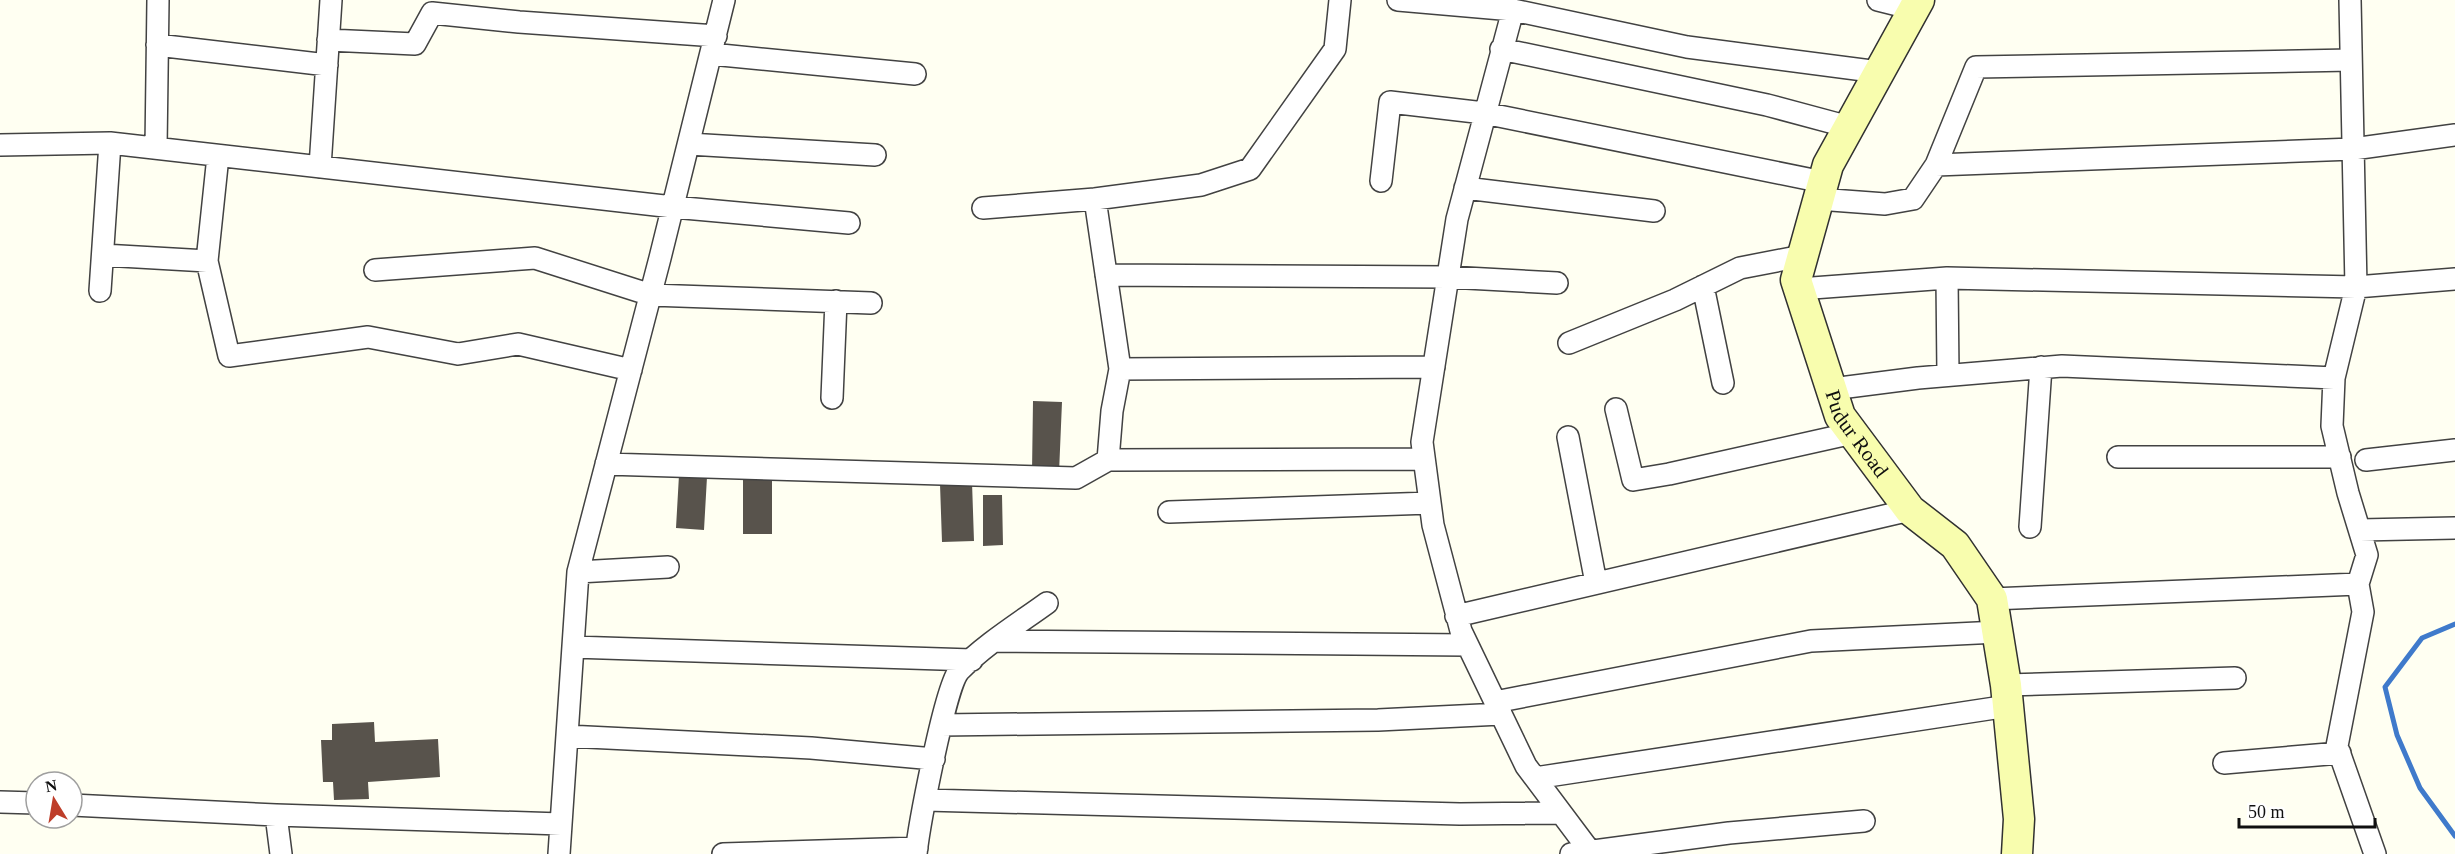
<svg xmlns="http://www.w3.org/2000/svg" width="2455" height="854" font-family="'Times New Roman',serif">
  <rect width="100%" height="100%" fill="#fffff2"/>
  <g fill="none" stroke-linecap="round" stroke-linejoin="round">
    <path stroke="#3f7acb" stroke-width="5" d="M 2455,624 L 2422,638 L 2385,687 L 2397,735 L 2420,788 L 2455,836"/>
  </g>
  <path fill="#58534c" d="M 1033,401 L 1062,402 L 1059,473 L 1032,472 Z
    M 679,475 L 707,477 L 704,530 L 676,528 Z
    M 743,480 L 772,480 L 772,534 L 743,534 Z
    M 972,482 L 974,541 L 942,542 L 940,484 Z
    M 983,495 L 1002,495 L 1003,545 L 983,546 Z
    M 374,722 L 375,742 L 438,739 L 440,777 L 368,782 L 369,799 L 334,800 L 333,782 L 323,782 L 321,740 L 332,740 L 332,724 Z"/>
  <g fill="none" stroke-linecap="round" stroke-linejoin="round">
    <defs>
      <path id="street" d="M 1398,0 L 1513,10 L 1687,47 L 1879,72
        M 1878,0 L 1914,9
        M 2350,0 L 2356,287 L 2334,378 L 2332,426 L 2348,493 L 2367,555 L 2358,584
        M 1513,10 L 1457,219 L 1422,442 L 1433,525 L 1461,631 L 1526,766 L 1592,854
        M 328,40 L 415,44 L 432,13 L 519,22 L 716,36
        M 157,45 L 327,65
        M 1501,49 L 1767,105 L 1849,127
        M 711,54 L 915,74
        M 2351,60 L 1976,67 L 1936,165 L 2353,149 L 2455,135
        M 689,144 L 875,155
        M 0,145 L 110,143 L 673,207 L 849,223
        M 156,148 L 158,0
        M 320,167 L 331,0
        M 1381,181 L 1390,102 L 1484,113 L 1823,182
        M 1465,188 L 1654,211
        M 1818,199 L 1885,204 L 1913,199 L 1936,165
        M 983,208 L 1095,199 L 1201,185 L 1250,169 L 1335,49 L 1340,0
        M 103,255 L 207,261 L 218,156
        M 207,261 L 229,356 L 368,337 L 458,354 L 518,344 L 631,370
        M 375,270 L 535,258 L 651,295 L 871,303
        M 1106,275 L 1448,277 L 1557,283
        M 1947,278 L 1948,375
        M 1703,286 L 1723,383
        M 1799,289 L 1947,278 L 2356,287 L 2455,279
        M 100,291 L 110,143
        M 1569,343 L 1675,300 L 1740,268 L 1802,256
        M 1120,369 L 1434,367
        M 1832,389 L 1918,378 L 2062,366 L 2334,378
        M 832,398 L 836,301
        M 1616,409 L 1633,480 L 1669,474 L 1853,433
        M 1568,437 L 1596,583
        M 2118,457 L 2340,457
        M 1108,460 L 1424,459
        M 2366,460 L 2455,450
        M 606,464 L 1076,478 L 1108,460 L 1112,411 L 1120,369 L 1095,199
        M 1169,512 L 1430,503
        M 2030,527 L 2041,367
        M 2360,530 L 2455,528
        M 578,572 L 668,567
        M 1992,599 L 2358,584 L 2363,612 L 2337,746 L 2375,854
        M 1456,616 L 1910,510
        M 995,641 L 1467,645
        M 573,647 L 972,660
        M 2006,685 L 2235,678
        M 1495,702 L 1811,641 L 1998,632
        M 941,725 L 1378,720 L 1501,714
        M 567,736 L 811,748 L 934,759
        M 2224,763 L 2340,753
        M 1535,778 L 2008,706
        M 926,800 L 1460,814 L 1560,813
        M 0,802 L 36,803
        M 72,805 L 276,815 L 561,824
        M 276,815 L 281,854
        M 559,854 L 578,572 L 660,258 L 724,0
        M 723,854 L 917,848
        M 916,854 C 919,826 945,687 959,671 C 984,645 1018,624 1047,603
        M 1571,854 L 1729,833 L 1864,821"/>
      <g id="secondary">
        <path id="s1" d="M 1919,0 L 1828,165 L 1796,280 L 1840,416 L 1910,510 L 1955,545 L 1992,599 L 2006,685 L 2019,819 L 2017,854"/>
      </g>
    </defs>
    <use href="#street" stroke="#424242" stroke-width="24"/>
    <use href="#secondary" stroke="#313131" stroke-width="33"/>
    <use href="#street" stroke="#fff" stroke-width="21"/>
    <use href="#secondary" stroke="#f8fdae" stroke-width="30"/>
  </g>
  <g text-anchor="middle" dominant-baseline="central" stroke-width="6" stroke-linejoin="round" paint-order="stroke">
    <g font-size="21" fill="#0f0f0f" stroke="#fff">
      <text stroke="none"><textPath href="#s1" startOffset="474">Pudur Road</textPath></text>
    </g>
  </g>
  <g transform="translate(54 800) rotate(349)"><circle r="28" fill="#ffffff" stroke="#9f9f9f" stroke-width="1.5"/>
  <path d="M0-4.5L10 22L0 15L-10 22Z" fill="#be3d29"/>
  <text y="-9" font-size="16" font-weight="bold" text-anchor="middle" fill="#0f0f0f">N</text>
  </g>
  <path d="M2239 818v9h136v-9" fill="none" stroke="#0f0f0f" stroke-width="3"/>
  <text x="2248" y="818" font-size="18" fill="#0f0f0f" stroke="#ffffff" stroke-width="4.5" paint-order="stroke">50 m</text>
</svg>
